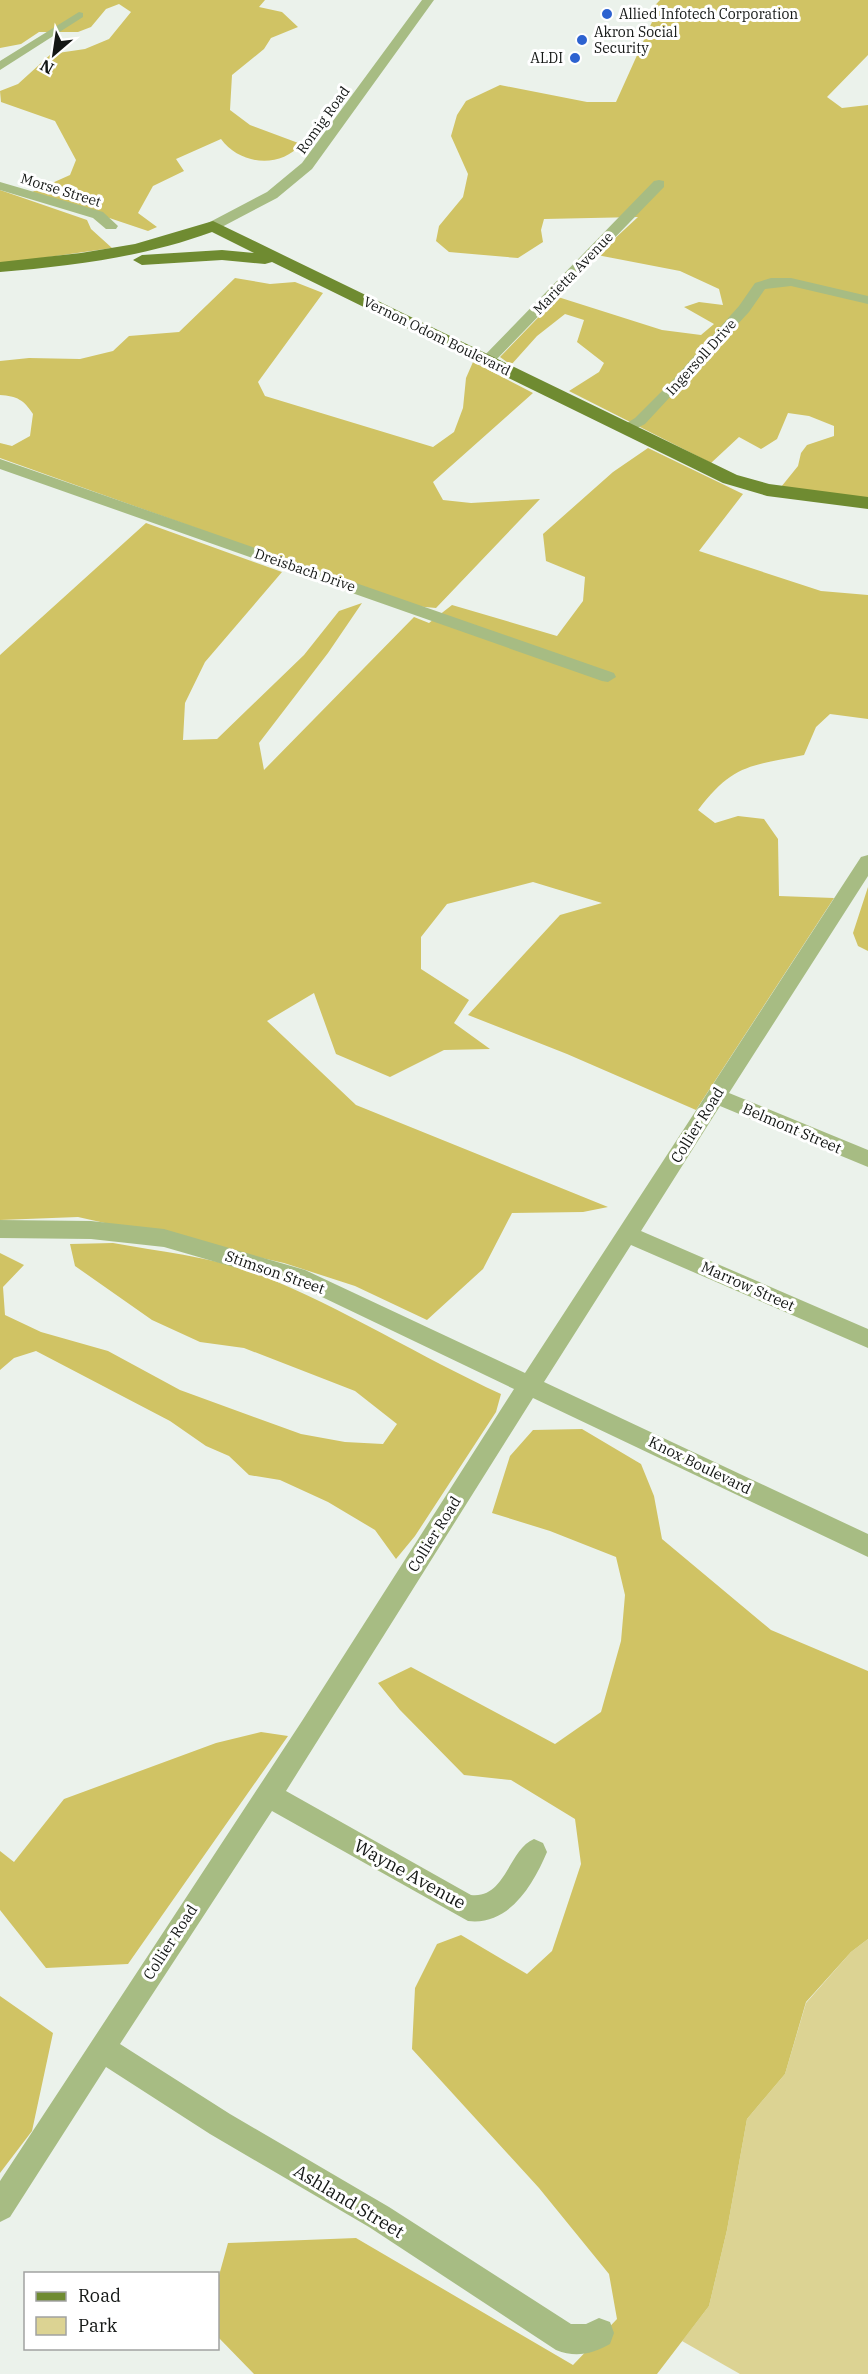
<svg xmlns="http://www.w3.org/2000/svg" width="868" height="2374" font-family="'IBM Plex Serif',serif">
  <rect width="100%" height="100%" fill="#ebf2eb"/>
  <path fill="#dcd393" d="M 868,1939 L 868,2374 L 740,2374 L 682,2341 L 709,2306 L 727,2230 L 747,2119 L 785,2074 L 806,2003 L 851,1952 Z"/>
  <path fill="#d0c364" d="M 0,0 L 265,0 L 259,7 L 282,12 L 298,27 L 271,38 L 264,49 L 232,75 L 230,110 L 250,125 L 301,144 C 280,169 240,165 221,139 L 176,159 L 184,171 L 153,186 L 138,213 L 157,227 L 148,231 L 32,192 L 70,175 L 76,160 L 55,121 L 1,102 L 0,91 L 18,84 L 51,54 L 85,49 L 109,39 L 131,12 L 119,4 L 106,9 L 91,27 L 78,32 L 39,32 L 21,44 L 0,48 Z
    M 660,0 L 868,0 L 868,55 L 827,97 L 842,108 L 868,105 L 868,502 L 777,492 L 798,466 L 801,453 L 807,445 L 834,436 L 834,426 L 809,416 L 788,413 L 777,439 L 761,449 L 739,437 L 711,463 L 569,391 L 599,372 L 604,363 L 577,342 L 584,320 L 565,314 L 537,336 L 511,365 L 500,357 L 558,297 L 662,330 L 701,335 L 714,324 L 684,307 L 699,302 L 723,305 L 719,289 L 680,271 L 597,255 L 638,217 L 544,219 L 541,230 L 543,242 L 518,258 L 449,252 L 436,241 L 439,226 L 463,197 L 468,174 L 451,136 L 457,115 L 466,101 L 500,85 L 587,102 L 616,102 L 652,22 L 643,18 Z
    M 0,190 L 87,220 L 91,229 L 112,248 L 0,264 Z
    M 235,278 L 270,284 L 295,282 L 323,293 L 258,382 L 265,396 L 433,447 L 454,432 L 463,408 L 466,378 L 473,362 L 533,393 L 433,482 L 443,500 L 471,503 L 540,499 L 436,608 L 414,606 L 0,458 L 0,443 L 12,446 L 30,436 L 33,414 C 24,400 17,396 0,395 L 0,361 L 29,358 L 80,359 L 113,351 L 129,336 L 179,332 Z
    M 648,448 L 743,494 L 699,551 L 821,591 L 868,595 L 868,719 L 830,714 L 816,727 L 804,755 C 750,766 733,764 698,810 L 715,823 L 738,816 L 764,819 L 778,839 L 779,896 L 834,898 L 696,1110 L 567,1054 L 468,1015 L 560,915 L 602,903 L 533,882 L 447,904 L 421,937 L 421,969 L 469,1000 L 454,1023 L 490,1049 L 444,1050 L 390,1077 L 336,1054 L 314,993 L 267,1021 L 356,1105 L 608,1207 L 583,1212 L 512,1213 L 483,1269 L 427,1320 L 355,1286 L 284,1263 L 78,1217 L 0,1220 L 0,655 L 146,523 L 282,572 L 205,662 L 185,703 L 183,740 L 217,739 L 304,655 L 339,611 L 362,603 L 328,653 L 259,743 L 264,770 L 414,617 L 429,623 L 452,605 L 557,636 L 583,601 L 585,577 L 546,561 L 543,534 L 613,472 Z
    M 868,887 L 868,951 L 858,946 L 853,933 Z
    M 113,1243 C 162,1252 214,1257 260,1275 C 344,1308 420,1357 501,1394 L 496,1412 L 415,1536 L 396,1559 L 375,1530 L 328,1502 L 280,1480 L 249,1475 L 229,1456 L 206,1446 L 170,1421 L 36,1351 L 14,1358 L 0,1370 L 0,1253 L 24,1265 L 3,1287 L 5,1315 L 41,1332 L 108,1351 L 180,1390 L 301,1434 L 345,1442 L 383,1444 L 397,1424 L 355,1391 L 244,1348 L 200,1342 L 152,1320 L 75,1266 L 70,1244 Z
    M 582,1429 L 641,1464 L 654,1496 L 662,1539 L 771,1630 L 868,1671 L 868,1939 L 851,1952 L 806,2002 L 785,2074 L 747,2119 L 727,2230 L 709,2306 L 657,2374 L 254,2374 L 218,2337 L 218,2279 L 228,2243 L 356,2238 L 573,2365 L 617,2319 L 609,2274 L 539,2188 L 412,2049 L 415,1988 L 437,1944 L 461,1935 L 527,1974 L 552,1951 L 581,1864 L 575,1819 L 511,1780 L 464,1775 L 400,1710 L 378,1683 L 411,1667 L 555,1744 L 601,1712 L 621,1641 L 625,1595 L 616,1557 L 550,1531 L 492,1513 L 510,1456 L 533,1430 Z
    M 261,1732 L 288,1736 L 128,1964 L 46,1968 L 0,1910 L 0,1851 L 14,1862 L 64,1799 L 216,1743 Z
    M 0,1996 L 53,2033 L 32,2131 L 0,2173 Z"/>
  <g fill="none" stroke-linecap="round" stroke-linejoin="round">
    <path fill="#a7bc83" fill-rule="evenodd" d="M 422,0 L 434,0 L 312,169 L 277,198 L 218,229 L 208,229 L 208,223 L 267,192 L 302,163 Z
      M 79,12 L 83,13 L 83,17 L 0,70 L 0,61 Z
      M 659,180 L 664,181 L 664,187 L 492,364 L 482,364 L 480,361 L 482,358 L 654,181 Z
      M 0,182 L 103,212 L 118,226 L 116,229 L 106,229 L 93,218 L 0,190 Z
      M 771,278 L 791,278 L 868,296 L 868,304 L 791,286 L 765,289 L 749,312 L 645,424 L 631,431 L 621,431 L 619,428 L 635,418 L 670,383 L 739,306 L 755,283 Z
      M 0,459 L 614,673 L 616,677 L 608,682 L 602,681 L 0,469 Z
      M 868,855 L 868,876 L 729,1093 L 868,1150 L 868,1167 L 720,1106 L 641,1231 L 868,1329 L 868,1348 L 631,1245 L 544,1382 L 868,1534 L 868,1557 L 533,1398 L 286,1791 L 471,1895 C 506,1899 508,1850 534,1839 L 543,1843 L 547,1852 C 533,1885 509,1926 468,1921 L 272,1811 L 120,2044 L 230,2114 L 389,2207 L 571,2324 L 586,2324 L 599,2318 L 610,2322 L 614,2333 L 610,2344 C 592,2354 576,2358 556,2350 L 369,2227 L 210,2134 L 106,2067 L 10,2217 L 0,2222 L 0,2181 L 302,1721 L 514,1389 L 299,1286 L 164,1247 L 91,1239 L 0,1238 L 0,1220 L 91,1221 L 164,1229 L 305,1270 L 525,1373 L 861,857 Z"/>
    <path fill="#6f8b31" fill-rule="evenodd" d="M 213,221 L 737,475 L 769,484 L 868,497 L 868,509 L 767,496 L 723,483 L 272,262 L 265,264 L 222,260 L 142,265 L 133,260 L 142,255 L 222,250 L 254,253 L 212,232 C 144,257 72,266 0,272 L 0,262 L 81,253 L 135,244 Z"/>
  </g>
  <g fill="#2d62d0" stroke="#fff" stroke-width="2">
    <circle cx="607" cy="14" r="6"/>
    <circle cx="582" cy="40" r="6"/>
    <circle cx="575" cy="58" r="6"/>
  </g>
  <g text-anchor="middle" dominant-baseline="central" stroke-width="6" stroke-linejoin="round" paint-order="stroke">
    <g font-size="14" fill="#141715" stroke="#fff" text-anchor="start">
      <text x="619" y="14">Allied Infotech Corporation</text>
      <text x="594" y="32">Akron Social<tspan x="594" dy="16">Security</tspan></text>
      <text x="563" y="58" text-anchor="end">ALDI</text>
    </g>
    <g font-size="14" fill="#141715" stroke="#fff">
      <text transform="translate(323 120) rotate(-54)">Romig Road</text>
      <text transform="translate(61 190) rotate(17)">Morse Street</text>
      <text transform="translate(573 273) rotate(-46)">Marietta Avenue</text>
      <text transform="translate(437 336) rotate(26)">Vernon Odom Boulevard</text>
      <text transform="translate(701 357) rotate(-48)">Ingersoll Drive</text>
      <text transform="translate(305 570) rotate(19)">Dreisbach Drive</text>
    </g>
    <g font-size="15" fill="#141715" stroke="#fff">
      <text transform="translate(697 1125) rotate(-58)">Collier Road</text>
      <text transform="translate(792 1128) rotate(23)">Belmont Street</text>
      <text transform="translate(275 1272) rotate(19)">Stimson Street</text>
      <text transform="translate(748 1286) rotate(24)">Marrow Street</text>
      <text transform="translate(700 1465) rotate(26)">Knox Boulevard</text>
      <text transform="translate(434 1534) rotate(-58)">Collier Road</text>
      <text transform="translate(170 1942) rotate(-57)">Collier Road</text>
    </g>
    <g font-size="18" fill="#141715" stroke="#fff">
      <text transform="translate(410 1874) rotate(29)">Wayne Avenue</text>
      <text transform="translate(349 2201) rotate(31)">Ashland Street</text>
    </g>
  </g>
  <rect x="24" y="2272" width="195" height="78" fill="#ffffff" stroke="#a1a2a1" stroke-width="1.5"/>
  <rect x="36" y="2292" width="30" height="9" fill="#6f8b31" stroke="#a1a2a1" stroke-width="1.5"/>
  <text x="78" y="2302" font-size="18" fill="#141715">Road</text>
  <rect x="36" y="2317" width="30" height="18" fill="#dcd393" stroke="#a1a2a1" stroke-width="1.5"/>
  <text x="78" y="2332" font-size="18" fill="#141715">Park</text>
  <g transform="translate(54 54) rotate(209)" stroke="#ffffff" stroke-width="4.5" paint-order="stroke">
  <path d="M0-4.5L10 22L0 15L-10 22Z" fill="#141715"/>
  <text y="-9" font-size="16" font-weight="bold" text-anchor="middle" fill="#141715">N</text>
  </g>
</svg>
